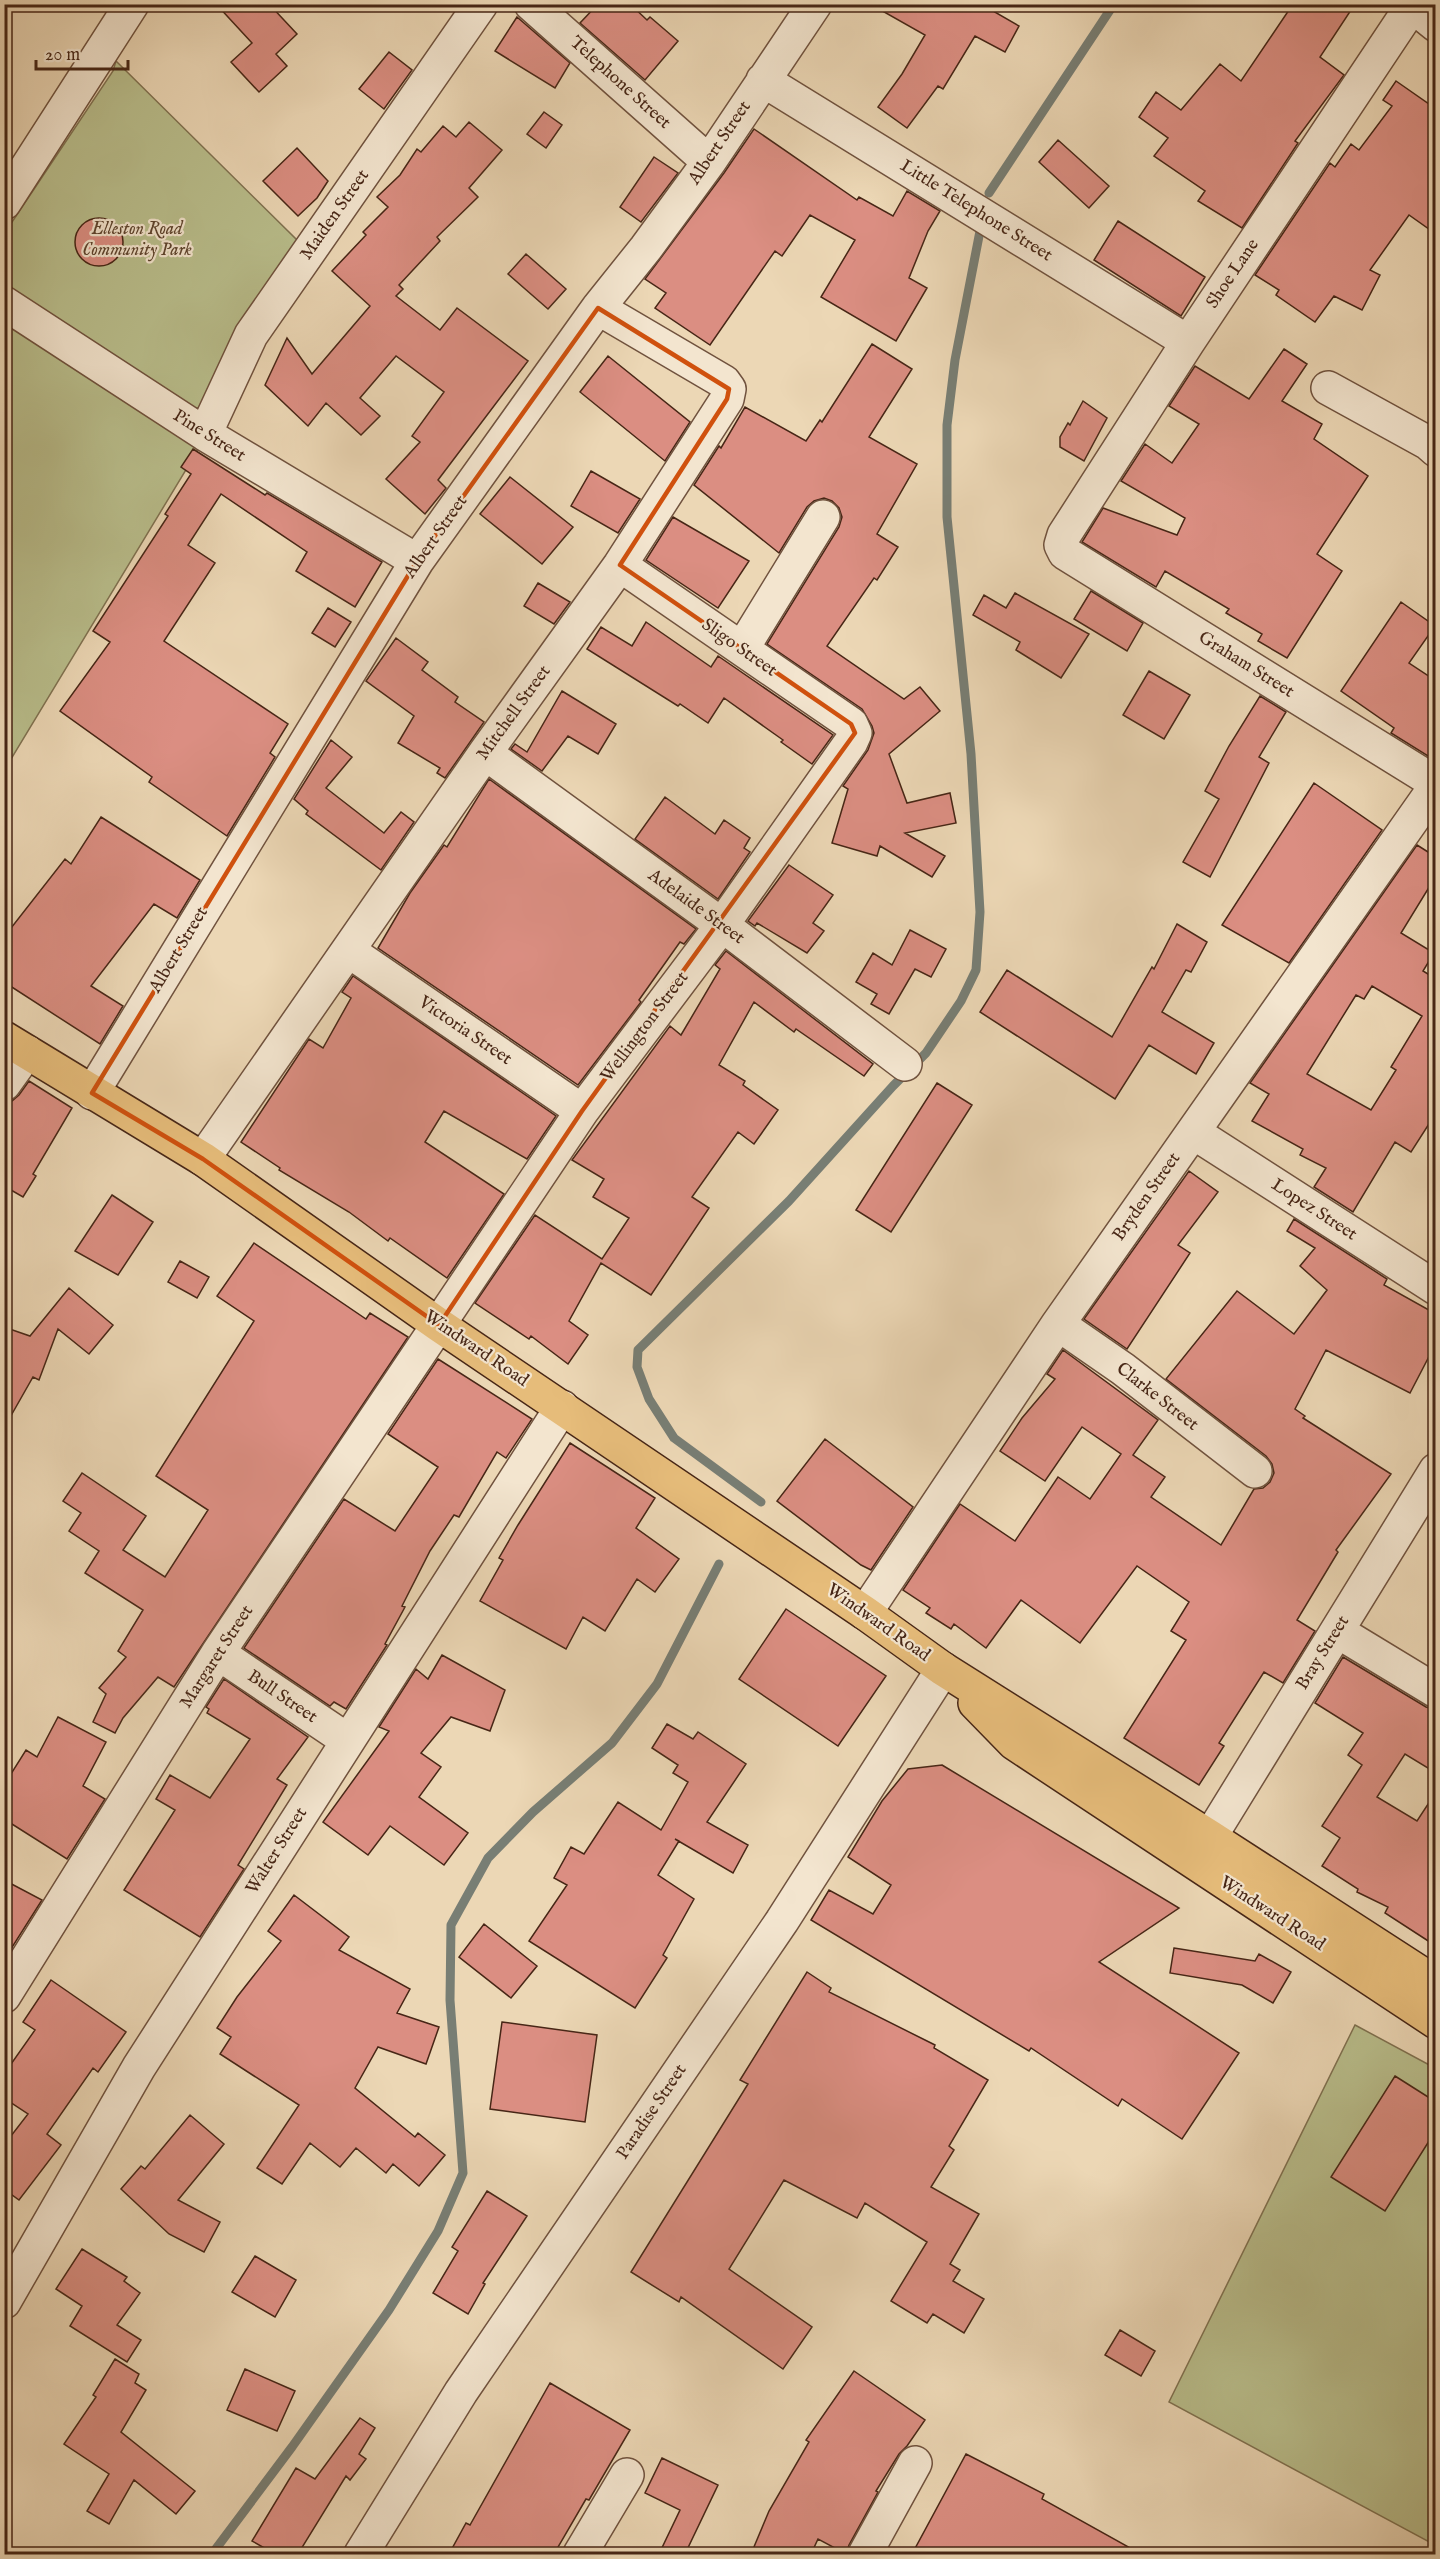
<svg xmlns="http://www.w3.org/2000/svg" width="1440" height="2559" font-family="'IM FELL English',serif">
  <rect width="100%" height="100%" fill="#ecd7b5"/>
  <filter id="stains"><feTurbulence type="fractalNoise" baseFrequency=".00333" numOctaves="4"/><feColorMatrix values="0 0 0 0 .2 0 0 0 0 .09 0 0 0 0 .02 0 0 0 .5 -.17"/></filter>
  <radialGradient id="worn" r=".72"><stop offset=".6" stop-color="#630" stop-opacity="0"/><stop offset="1" stop-color="#630" stop-opacity=".3"/></radialGradient>
  <path fill="#b9be8c" stroke="#807251" stroke-width="1.5" d="M 116,61 L 300,243 L 209,406 L 192,409 L 5,289 L 4,234 L 113,71 Z
    M 5,327 L 17,328 L 204,440 L 5,769 Z
    M 1355,2025 L 1435,2068 L 1435,2545 L 1169,2402 Z"/>
  <g fill="none" stroke-linecap="round" stroke-linejoin="round">
    <path stroke="#787e74" stroke-width="9" d="M 989,193 L 1114,4
      M 761,1502 L 674,1438 L 649,1399 L 637,1367 L 638,1350 L 789,1201 L 893,1086 L 926,1053 L 961,1001 L 976,970 L 980,912 L 971,754 L 947,517 L 947,425 L 955,360 L 980,231
      M 212,2554 L 292,2447 L 389,2310 L 438,2231 L 463,2173 L 450,2000 L 451,1925 L 488,1858 L 533,1812 L 612,1743 L 657,1684 L 719,1564"/>
  </g>
  <path fill="#db8e82" stroke="#472616" stroke-width="1.5" fill-rule="evenodd" d="M 216,4 L 269,4 L 297,34 L 276,54 L 287,66 L 259,92 L 231,62 L 252,43 Z
    M 598,4 L 630,4 L 647,20 L 650,17 L 678,41 L 645,80 L 580,23 Z
    M 870,4 L 981,4 L 1019,26 L 1005,52 L 975,36 L 943,89 L 938,86 L 907,128 L 878,107 L 902,74 L 925,35 Z
    M 1293,4 L 1355,4 L 1320,57 L 1344,75 L 1295,141 L 1298,143 L 1242,228 L 1198,201 L 1205,191 L 1154,156 L 1168,138 L 1139,117 L 1156,92 L 1181,110 L 1220,64 L 1241,81 Z
    M 517,17 L 570,63 L 555,88 L 495,51 Z
    M 389,52 L 412,70 L 384,109 L 359,89 Z
    M 1396,81 L 1436,109 L 1436,234 L 1409,215 L 1370,270 L 1380,275 L 1362,310 L 1334,296 L 1315,322 L 1276,295 L 1279,290 L 1255,275 L 1330,163 L 1335,167 L 1351,144 L 1359,150 L 1392,106 L 1383,100 Z
    M 544,112 L 562,125 L 546,148 L 527,134 Z
    M 469,122 L 502,150 L 469,188 L 478,197 L 437,237 L 440,241 L 399,285 L 403,289 L 396,296 L 440,330 L 457,308 L 528,361 L 438,480 L 446,488 L 425,514 L 386,479 L 420,442 L 412,436 L 444,392 L 396,356 L 360,398 L 380,416 L 361,435 L 326,403 L 308,426 L 265,385 L 287,338 L 312,374 L 370,306 L 332,271 L 366,235 L 363,232 L 388,207 L 377,197 L 400,175 L 417,149 L 421,152 L 443,126 L 456,137 Z
    M 754,129 L 857,200 L 859,197 L 893,216 L 907,191 L 940,211 L 928,231 L 909,278 L 927,288 L 896,341 L 821,297 L 855,240 L 810,215 L 782,256 L 775,251 L 710,345 L 655,308 L 666,293 L 645,279 L 724,173 Z
    M 1058,140 L 1109,186 L 1089,208 L 1039,162 Z
    M 297,148 L 328,181 L 317,198 L 298,216 L 263,181 Z
    M 654,157 L 678,173 L 641,222 L 620,207 Z
    M75 242a24 24 0 1 1 48 0a24 24 0 1 1-48 0Z
    M 1118,221 L 1205,277 L 1181,316 L 1094,260 Z
    M 526,254 L 566,289 L 548,309 L 508,274 Z
    M 872,344 L 912,369 L 869,437 L 917,464 L 877,534 L 898,547 L 877,580 L 874,578 L 827,646 L 904,699 L 920,687 L 940,711 L 889,754 L 907,803 L 950,793 L 956,823 L 905,833 L 945,856 L 932,877 L 880,846 L 877,856 L 832,843 L 848,789 L 843,786 L 868,750 L 874,733 L 872,726 L 862,709 L 767,644 L 839,527 L 842,517 L 839,508 L 832,501 L 824,498 L 814,501 L 807,507 L 779,553 L 694,485 L 719,446 L 721,448 L 745,407 L 806,441 L 820,420 L 822,422 Z
    M 1284,349 L 1307,364 L 1282,401 L 1322,424 L 1314,439 L 1368,476 L 1317,554 L 1342,571 L 1287,658 L 1258,641 L 1262,634 L 1226,613 L 1229,609 L 1165,571 L 1156,587 L 1082,542 L 1103,508 L 1177,535 L 1185,518 L 1121,481 L 1145,444 L 1172,463 L 1199,424 L 1169,406 L 1195,366 L 1249,399 Z
    M 608,356 L 690,422 L 665,461 L 580,392 Z
    M 1083,401 L 1107,418 L 1084,461 L 1060,447 L 1060,437 L 1068,423 L 1070,425 Z
    M 193,449 L 265,495 L 267,493 L 382,562 L 355,607 L 296,571 L 307,552 L 221,494 L 188,545 L 215,563 L 164,641 L 288,724 L 270,753 L 275,757 L 227,836 L 149,782 L 152,777 L 60,711 L 110,642 L 93,631 L 168,516 L 165,514 L 191,474 L 181,467 Z
    M 591,471 L 640,499 L 618,533 L 571,506 Z
    M 510,477 L 573,527 L 542,564 L 480,514 Z
    M 673,517 L 749,561 L 718,608 L 646,560 Z
    M 538,583 L 570,602 L 554,624 L 524,606 Z
    M 1091,591 L 1143,623 L 1127,651 L 1074,619 Z
    M 1015,593 L 1089,634 L 1061,678 L 1016,650 L 1020,642 L 973,615 L 984,595 L 1006,608 Z
    M 1401,602 L 1435,626 L 1409,663 L 1436,681 L 1436,761 L 1391,733 L 1394,728 L 1341,691 Z
    M 328,608 L 351,622 L 335,647 L 312,633 Z
    M 646,622 L 711,667 L 718,656 L 833,735 L 812,764 L 781,742 L 783,740 L 724,698 L 708,723 L 680,704 L 678,706 L 587,649 L 601,627 L 632,646 Z
    M 396,638 L 428,662 L 422,670 L 458,697 L 455,702 L 484,722 L 445,778 L 437,773 L 440,768 L 398,743 L 414,716 L 366,681 Z
    M 1149,671 L 1190,695 L 1164,739 L 1123,715 Z
    M 562,691 L 616,724 L 598,754 L 568,736 L 542,771 L 511,749 L 515,744 L 527,752 Z
    M 1260,696 L 1286,712 L 1259,757 L 1269,763 L 1210,877 L 1183,862 L 1219,799 L 1205,791 L 1229,746 Z
    M 331,740 L 352,757 L 326,788 L 384,833 L 401,812 L 414,822 L 381,870 L 306,814 L 308,811 L 294,799 Z
    M 489,779 L 696,929 L 684,944 L 680,942 L 639,1000 L 641,1002 L 578,1085 L 378,948 L 410,893 L 444,845 L 447,847 Z
    M 1314,783 L 1382,830 L 1289,963 L 1222,925 Z
    M 665,797 L 715,834 L 724,820 L 750,838 L 744,848 L 750,852 L 718,899 L 635,839 Z
    M 101,817 L 200,880 L 177,918 L 154,904 L 91,986 L 123,1006 L 100,1044 L 4,982 L 4,937 L 65,859 L 71,864 Z
    M 1417,845 L 1436,857 L 1436,876 L 1401,933 L 1434,953 L 1423,971 L 1436,979 L 1436,1113 L 1411,1152 L 1395,1142 L 1353,1212 L 1314,1187 L 1326,1168 L 1300,1155 L 1303,1149 L 1252,1121 L 1269,1094 L 1250,1083 ZM 1372,986 L 1422,1016 L 1391,1067 L 1396,1070 L 1371,1110 L 1307,1074 L 1356,995 L 1364,999 Z
    M 789,865 L 833,895 L 813,923 L 824,931 L 807,953 L 757,923 L 755,926 L 748,921 Z
    M 1177,924 L 1207,942 L 1191,972 L 1186,970 L 1162,1012 L 1214,1043 L 1196,1074 L 1149,1045 L 1115,1099 L 980,1012 L 1007,970 L 1112,1037 L 1152,967 L 1154,969 Z
    M 910,930 L 946,949 L 931,977 L 915,969 L 889,1014 L 871,1004 L 877,994 L 856,982 L 873,953 L 892,965 Z
    M 726,951 L 873,1064 L 864,1076 L 796,1029 L 794,1032 L 754,1002 L 719,1065 L 745,1081 L 743,1085 L 778,1110 L 754,1144 L 738,1132 L 692,1197 L 709,1208 L 651,1295 L 601,1263 L 569,1321 L 588,1335 L 568,1364 L 531,1336 L 529,1339 L 475,1303 L 535,1215 L 602,1259 L 629,1218 L 593,1197 L 604,1179 L 572,1160 L 670,1026 L 681,1035 L 720,969 L 715,965 Z
    M 353,976 L 556,1116 L 527,1159 L 444,1111 L 425,1142 L 504,1194 L 447,1278 L 390,1238 L 388,1241 L 349,1212 L 279,1170 L 280,1168 L 241,1142 L 309,1039 L 323,1048 L 351,998 L 342,992 Z
    M 29,1081 L 72,1108 L 33,1174 L 36,1176 L 23,1197 L 4,1186 L 4,1102 L 12,1101 L 19,1095 Z
    M 937,1083 L 972,1105 L 891,1232 L 856,1210 Z
    M 1189,1171 L 1218,1192 L 1178,1245 L 1190,1253 L 1127,1349 L 1084,1319 Z
    M 112,1195 L 153,1222 L 118,1275 L 75,1251 Z
    M 1294,1219 L 1387,1279 L 1384,1285 L 1436,1314 L 1436,1343 L 1410,1393 L 1326,1350 L 1295,1409 L 1305,1416 L 1303,1418 L 1391,1474 L 1336,1550 L 1338,1552 L 1297,1620 L 1315,1631 L 1283,1683 L 1264,1672 L 1219,1743 L 1224,1746 L 1199,1785 L 1124,1738 L 1186,1640 L 1171,1631 L 1189,1602 L 1137,1566 L 1080,1643 L 1021,1600 L 986,1648 L 954,1624 L 951,1629 L 926,1613 L 930,1608 L 903,1590 L 960,1504 L 1015,1541 L 1058,1477 L 1090,1499 L 1121,1454 L 1082,1427 L 1045,1481 L 1000,1451 L 1022,1418 L 1055,1379 L 1047,1374 L 1063,1350 L 1158,1420 L 1133,1455 L 1165,1477 L 1151,1497 L 1221,1545 L 1254,1489 L 1263,1488 L 1270,1482 L 1274,1473 L 1272,1464 L 1266,1456 L 1166,1379 L 1237,1291 L 1294,1334 L 1327,1290 L 1300,1266 L 1315,1248 L 1287,1231 Z
    M 254,1243 L 366,1319 L 370,1313 L 408,1337 L 174,1687 L 158,1677 L 123,1718 L 115,1733 L 93,1722 L 106,1694 L 99,1688 L 126,1657 L 118,1651 L 143,1610 L 85,1573 L 99,1551 L 69,1531 L 81,1513 L 63,1501 L 82,1473 L 146,1516 L 123,1550 L 165,1577 L 208,1510 L 156,1476 L 254,1321 L 217,1296 Z
    M 180,1261 L 209,1277 L 197,1298 L 168,1282 Z
    M 69,1288 L 113,1325 L 89,1354 L 58,1329 L 39,1380 L 33,1377 L 4,1428 L 4,1327 L 30,1336 Z
    M 438,1359 L 532,1419 L 506,1458 L 497,1452 L 459,1517 L 454,1515 L 430,1551 L 402,1606 L 405,1607 L 385,1644 L 387,1645 L 346,1709 L 334,1702 L 330,1706 L 244,1648 L 344,1499 L 395,1531 L 438,1467 L 388,1434 Z
    M 825,1439 L 913,1507 L 871,1570 L 861,1565 L 777,1501 Z
    M 570,1443 L 655,1498 L 636,1528 L 679,1559 L 655,1592 L 637,1579 L 605,1631 L 583,1617 L 566,1649 L 480,1601 L 503,1560 L 499,1558 L 518,1525 Z
    M 786,1609 L 886,1676 L 838,1746 L 739,1679 Z
    M 442,1655 L 505,1690 L 490,1731 L 451,1717 L 421,1753 L 441,1767 L 419,1797 L 468,1833 L 444,1865 L 390,1826 L 368,1855 L 323,1822 L 389,1731 L 379,1727 L 416,1669 L 428,1679 Z
    M 1343,1657 L 1426,1707 L 1436,1710 L 1436,1773 L 1405,1754 L 1377,1797 L 1417,1821 L 1436,1792 L 1436,1946 L 1385,1913 L 1388,1907 L 1357,1892 L 1358,1889 L 1322,1866 L 1340,1838 L 1322,1826 L 1362,1765 L 1348,1755 L 1363,1733 L 1315,1703 Z
    M 224,1679 L 308,1737 L 277,1779 L 287,1785 L 238,1865 L 244,1869 L 200,1937 L 124,1890 L 175,1810 L 156,1799 L 170,1775 L 210,1798 L 250,1739 L 207,1713 L 209,1709 L 206,1707 Z
    M 58,1717 L 106,1742 L 83,1786 L 105,1799 L 67,1859 L 4,1819 L 4,1785 L 26,1750 L 37,1757 Z
    M 667,1724 L 693,1739 L 698,1732 L 746,1764 L 707,1822 L 748,1845 L 733,1873 L 675,1839 L 679,1841 L 658,1875 L 694,1899 L 663,1955 L 667,1958 L 635,2008 L 529,1941 L 567,1885 L 554,1878 L 571,1847 L 584,1854 L 618,1802 L 661,1830 L 688,1782 L 673,1773 L 678,1765 L 652,1748 Z
    M 942,1765 L 1179,1908 L 1099,1962 L 1239,2053 L 1182,2139 L 1122,2099 L 1118,2106 L 1031,2048 L 1029,2051 L 811,1920 L 829,1890 L 873,1914 L 891,1885 L 848,1857 L 882,1801 L 908,1769 Z
    M 4,1880 L 42,1900 L 4,1960 Z
    M 294,1895 L 349,1937 L 339,1950 L 410,1989 L 397,2013 L 439,2027 L 426,2064 L 378,2047 L 355,2088 L 415,2137 L 418,2133 L 445,2155 L 419,2186 L 393,2164 L 386,2173 L 356,2148 L 340,2167 L 310,2143 L 282,2184 L 257,2168 L 299,2105 L 220,2054 L 231,2037 L 217,2028 L 237,1997 L 281,1941 L 268,1931 Z
    M 484,1924 L 537,1966 L 511,1998 L 459,1957 Z
    M 1174,1948 L 1255,1961 L 1259,1954 L 1291,1972 L 1273,2003 L 1242,1985 L 1170,1973 Z
    M 807,1972 L 831,1988 L 829,1992 L 935,2045 L 934,2048 L 988,2080 L 949,2146 L 954,2150 L 931,2187 L 979,2214 L 950,2264 L 960,2270 L 953,2281 L 984,2299 L 964,2333 L 933,2314 L 927,2323 L 891,2301 L 927,2242 L 865,2203 L 857,2218 L 784,2180 L 729,2269 L 812,2327 L 783,2369 L 681,2297 L 679,2302 L 631,2272 L 748,2084 L 740,2080 Z
    M 51,1980 L 126,2032 L 98,2072 L 93,2068 L 47,2134 L 61,2145 L 19,2200 L 4,2189 L 4,2145 L 28,2114 L 4,2098 L 4,2074 L 35,2030 L 23,2022 Z
    M 502,2022 L 597,2035 L 585,2122 L 490,2109 Z
    M 1395,2076 L 1436,2102 L 1436,2130 L 1385,2211 L 1331,2177 Z
    M 190,2115 L 224,2144 L 178,2200 L 220,2222 L 204,2252 L 169,2234 L 121,2189 L 141,2166 L 145,2169 Z
    M 487,2191 L 527,2216 L 483,2283 L 485,2284 L 468,2314 L 433,2293 L 458,2251 L 452,2247 Z
    M 82,2249 L 127,2277 L 124,2281 L 140,2293 L 117,2325 L 141,2340 L 127,2362 L 70,2326 L 82,2306 L 56,2289 Z
    M 255,2256 L 296,2280 L 275,2317 L 232,2292 Z
    M 1120,2330 L 1155,2351 L 1141,2376 L 1105,2355 Z
    M 115,2359 L 139,2374 L 135,2383 L 146,2390 L 121,2432 L 195,2491 L 176,2514 L 134,2480 L 109,2524 L 87,2511 L 109,2474 L 64,2444 L 96,2397 L 93,2395 Z
    M 245,2369 L 295,2391 L 277,2431 L 227,2410 Z
    M 854,2371 L 925,2420 L 907,2446 L 899,2454 L 876,2491 L 878,2492 L 849,2545 L 846,2554 L 818,2539 L 811,2554 L 751,2554 L 769,2511 L 809,2442 L 806,2440 Z
    M 550,2383 L 630,2430 L 589,2500 L 586,2499 L 554,2554 L 449,2554 L 466,2523 L 470,2525 Z
    M 360,2418 L 375,2428 L 359,2454 L 366,2459 L 350,2480 L 346,2476 L 298,2554 L 275,2554 L 252,2541 L 296,2468 L 315,2479 Z
    M 966,2454 L 1044,2494 L 1042,2499 L 1141,2554 L 912,2554 Z
    M 662,2458 L 718,2485 L 685,2554 L 659,2554 L 680,2510 L 645,2493 Z"/>
  <g fill="none" stroke-linecap="round" stroke-linejoin="round">
    <defs>
      <path id="minor" d="M 531,4 L 709,162
        M 1410,4 L 1436,25
        M 1412,6 L 1188,342 L 1064,535 L 1061,545 L 1065,553 L 1436,783
        M 763,80 L 1188,342
        M 4,203 L 132,4
        M 4,303 L 205,434 L 417,561
        M 1328,388 L 1428,443 L 1436,450
        M 205,434 L 251,335 L 481,4
        M 742,649 L 823,517
        M 485,753 L 722,925 L 905,1064
        M 349,951 L 582,1111
        M 4,1084 L 27,1052
        M 92,1093 L 417,561 L 598,308 L 646,248 L 709,162 L 815,4
        M 1193,1132 L 1436,1288
        M 203,1159 L 485,753 L 620,565 L 727,399 L 729,389 L 724,382 L 598,308
        M 1058,1324 L 1123,1369 L 1255,1471
        M 865,1613 L 1058,1324 L 1436,786
        M 1337,1631 L 1436,1691
        M 218,1653 L 347,1740
        M 1210,1837 L 1436,1470
        M 4,1996 L 218,1653 L 582,1111 L 722,925 L 851,742 L 855,733 L 851,724 L 620,565
        M 4,2302 L 139,2067 L 562,1407
        M 361,2554 L 461,2392 L 782,1921 L 943,1669
        M 580,2554 L 627,2475
        M 865,2554 L 915,2463"/>
      <path id="major" d="M 4,1038 L 203,1159 L 439,1325 L 865,1613 L 943,1669 L 1210,1837 L 1436,1983
        M 975,1703 L 1014,1743 L 1436,2022"/>
    </defs>
    <use href="#minor" stroke="#70523e" stroke-width="36"/>
    <use href="#major" stroke="#472616" stroke-width="36"/>
    <use href="#minor" stroke="#f3e5cf" stroke-width="33"/>
    <use href="#major" stroke="#e6bc7a" stroke-width="33"/>
  </g>
  <path fill="none" stroke="#d0510e" stroke-width="4.5" stroke-linejoin="round" d="M 598,308 L 729,389 L 727,399 L 620,565 L 851,724 L 855,733 L 582,1111 L 439,1325 L 203,1159 L 92,1093 L 417,561 Z"/>
  <g text-anchor="middle" dominant-baseline="central" stroke-width="4.5" stroke-linejoin="round" paint-order="stroke">
    <g font-size="18" fill="#472616" stroke="#f3e5cf">
      <text transform="translate(620 83) rotate(42)">Telephone Street</text>
      <text transform="translate(720 143) rotate(-56)">Albert Street</text>
      <text transform="translate(976 211) rotate(32)">Little Telephone Street</text>
      <text transform="translate(335 215) rotate(-55)">Maiden Street</text>
      <text transform="translate(1233 274) rotate(-56)">Shoe Lane</text>
      <text transform="translate(209 436) rotate(32)">Pine Street</text>
      <text transform="translate(436 537) rotate(-55)">Albert Street</text>
      <text transform="translate(739 648) rotate(35)">Sligo Street</text>
      <text transform="translate(1246 665) rotate(32)">Graham Street</text>
      <text transform="translate(514 713) rotate(-54)">Mitchell Street</text>
      <text transform="translate(696 907) rotate(36)">Adelaide Street</text>
      <text transform="translate(179 950) rotate(-59)">Albert Street</text>
      <text transform="translate(645 1027) rotate(-53)">Wellington Street</text>
      <text transform="translate(465 1031) rotate(34)">Victoria Street</text>
      <text transform="translate(1147 1197) rotate(-55)">Bryden Street</text>
      <text transform="translate(1314 1210) rotate(33)">Lopez Street</text>
      <text transform="translate(476 1349) rotate(34)">Windward Road</text>
      <text transform="translate(1157 1397) rotate(38)">Clarke Street</text>
      <text transform="translate(878 1623) rotate(35)">Windward Road</text>
      <text transform="translate(1323 1653) rotate(-58)">Bray Street</text>
      <text transform="translate(217 1657) rotate(-57)">Margaret Street</text>
      <text transform="translate(282 1697) rotate(34)">Bull Street</text>
      <text transform="translate(277 1851) rotate(-58)">Walter Street</text>
      <text transform="translate(1272 1914) rotate(33)">Windward Road</text>
      <text transform="translate(652 2112) rotate(-56)">Paradise Street</text>
    </g>
    <g font-size="18" font-style="italic" fill="#5e442e" stroke="#f3e5cf">
      <text x="137" y="229">Elleston Road<tspan x="137" dy="21">Community Park</tspan></text>
    </g>
  </g>
  <rect width="1440" height="2559" fill="none" stroke="#ecd7b5" stroke-width="24"/>
  <rect x="6" y="6" width="1428" height="2547" fill="none" stroke="#472616" stroke-width="3"/>
  <rect x="12" y="12" width="1416" height="2535" fill="none" stroke="#472616" stroke-width="1.5"/>
  <path d="M36 60v9h92v-9" fill="none" stroke="#472616" stroke-width="3"/>
  <text x="45" y="60" font-size="18" fill="#472616" stroke="#f3e5cf" stroke-width="4.5" paint-order="stroke">20 m</text>
  <rect width="100%" height="100%" filter="url(#stains)"/>
  <rect width="100%" height="100%" fill="url(#worn)"/>
</svg>
